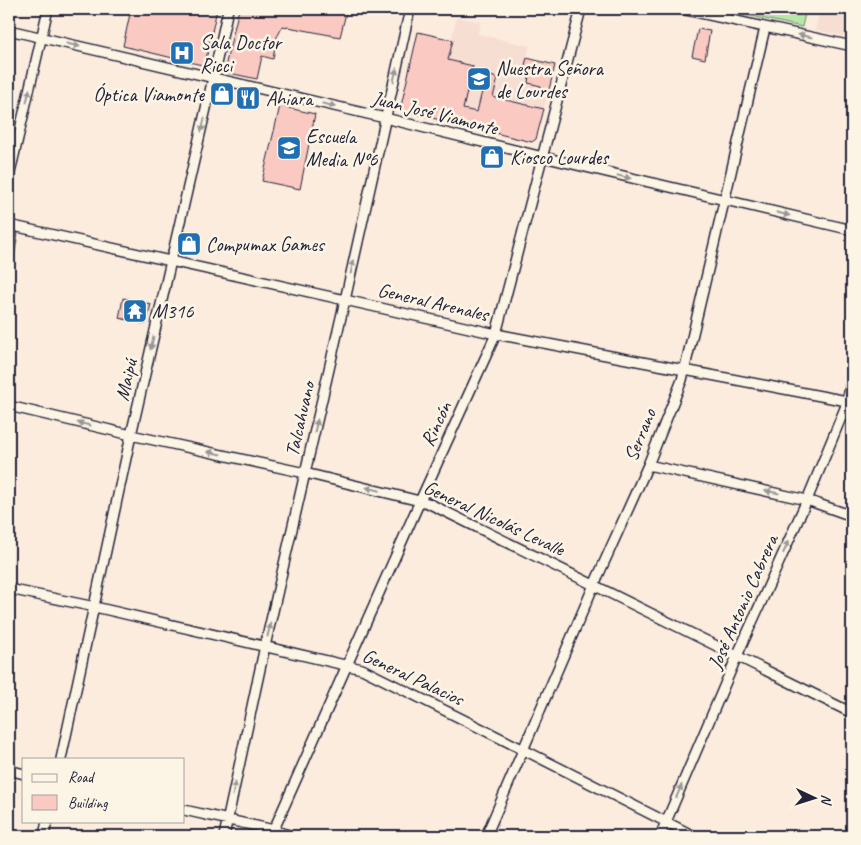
<svg xmlns="http://www.w3.org/2000/svg" width="861" height="845" font-family="Caveat,sans-serif">
  <rect width="100%" height="100%" fill="#fcecde"/>
  <filter id="ink" filterUnits="userSpaceOnUse"><feTurbulence type="fractalNoise" baseFrequency=".02" numOctaves="2"/><feDisplacementMap in="SourceGraphic" scale="10" xChannelSelector="R" yChannelSelector="G"/><feConvolveMatrix kernelMatrix="1 2 1 2 8 2 1 2 1" color-interpolation-filters="sRGB"/></filter>
  <g filter="url(#ink)">
    <path fill="#f7ded3" d="M 820,9 L 852,9 L 852,38 L 815,30 Z
      M 457,17 L 481,22 L 478,34 L 530,46 L 527,58 L 555,65 L 536,139 L 532,142 L 403,111 L 401,106 L 418,32 L 451,40 Z"/>
    <path fill="#b7e8a8" stroke="#6c8572" d="M 719,9 L 806,9 L 802,27 Z"/>
    <path fill="#facac2" stroke="#22223b" d="M 131,9 L 217,9 L 205,64 L 202,65 L 123,46 Z
      M 239,9 L 271,9 L 287,13 L 288,9 L 347,9 L 340,37 L 283,26 L 272,46 L 275,47 L 273,59 L 262,56 L 257,79 L 229,73 L 225,67 L 230,46 Z
      M 698,29 L 710,31 L 705,59 L 692,56 Z
      M 418,32 L 453,40 L 448,60 L 473,66 L 463,109 L 477,112 L 486,75 L 498,78 L 493,97 L 544,109 L 536,139 L 532,142 L 403,111 L 401,106 Z
      M 527,58 L 555,65 L 548,94 L 540,92 L 541,86 L 528,83 L 529,76 L 522,75 Z
      M 280,106 L 315,114 L 300,189 L 262,181 Z
      M 9,231 L 18,233 L 13,263 L 9,263 Z
      M 123,298 L 151,304 L 146,324 L 119,318 Z"/>
    <g fill="none" stroke-linecap="round" stroke-linejoin="round">
      <defs>
        <path id="street" d="M 681,9 L 852,46
          M 9,30 L 385,118 L 543,157 L 852,230
          M 9,177 L 48,9
          M 9,225 L 345,300 L 496,334 L 852,402
          M 9,406 L 131,435 L 305,473 L 428,503 L 852,713
          M 648,465 L 807,500 L 852,516
          M 9,589 L 95,607 L 362,669 L 524,750 L 694,836
          M 61,759 L 131,435 L 213,78 L 228,9
          M 9,770 L 24,774
          M 184,810 L 274,830 L 291,836
          M 44,836 L 47,821
          M 224,836 L 265,646 L 345,300 L 410,9
          M 271,836 L 420,501 L 496,334 L 581,9
          M 486,836 L 594,585 L 648,465 L 682,380 L 765,28
          M 660,836 L 737,656 L 807,500 L 845,408 L 852,380
          M 850,836 L 852,832"/>
      </defs>
      <use href="#street" stroke="#22223b" stroke-width="12"/>
      <use href="#street" stroke="#fcf5e5" stroke-width="9"/>
    </g>
    <defs><path id="oneway-solid" d="M-6-.8H1V-3.2L6.5 0L1 3.2V.8H-6Z" transform="scale(1.25)"/></defs>
    <g fill="#9a9698">
      <use href="#oneway-solid" transform="translate(805 36) rotate(-168)"/>
      <use href="#oneway-solid" transform="translate(73 45) rotate(13)"/>
      <use href="#oneway-solid" transform="translate(395 75) rotate(-77)"/>
      <use href="#oneway-solid" transform="translate(28 96) rotate(-77)"/>
      <use href="#oneway-solid" transform="translate(329 105) rotate(13)"/>
      <use href="#oneway-solid" transform="translate(203 125) rotate(103)"/>
      <use href="#oneway-solid" transform="translate(624 177) rotate(13)"/>
      <use href="#oneway-solid" transform="translate(783 214) rotate(13)"/>
      <use href="#oneway-solid" transform="translate(352 267) rotate(-78)"/>
      <use href="#oneway-solid" transform="translate(152 343) rotate(103)"/>
      <use href="#oneway-solid" transform="translate(84 424) rotate(-167)"/>
      <use href="#oneway-solid" transform="translate(316 426) rotate(-77)"/>
      <use href="#oneway-solid" transform="translate(214 453) rotate(-168)"/>
      <use href="#oneway-solid" transform="translate(373 489) rotate(-167)"/>
      <use href="#oneway-solid" transform="translate(772 492) rotate(-168)"/>
      <use href="#oneway-solid" transform="translate(786 547) rotate(-66)"/>
      <use href="#oneway-solid" transform="translate(269 630) rotate(-77)"/>
      <use href="#oneway-solid" transform="translate(234 789) rotate(-78)"/>
      <use href="#oneway-solid" transform="translate(679 791) rotate(-67)"/>
    </g>
  </g>
  <defs>
    <symbol id="hospital-square" viewBox="-11 -11 22 22"><rect x="-9" y="-9" width="18" height="18" rx="4" fill="#1f6fb2" stroke="#fcf5e5"/><path d="M-5-5h3v3.5h4V-5h3V5h-3V1.5h-4V5h-3Z" fill="#fff"/></symbol>
    <symbol id="school-square" viewBox="-11 -11 22 22"><rect x="-9" y="-9" width="18" height="18" rx="4" fill="#1f6fb2" stroke="#fcf5e5"/><path d="M0-5L7-2L0 1L-7-2ZM-4 1L0 2.5L4 1V4Q0 6-4 4Z" fill="#fff"/></symbol>
    <symbol id="shop-square" viewBox="-11 -11 22 22"><rect x="-9" y="-9" width="18" height="18" rx="4" fill="#1f6fb2" stroke="#fcf5e5"/><path d="M-5-2.5h2.3a2.7 3.5 0 0 1 5.4 0H5L5.5 6h-11ZM-1.5-2.5h3a1.5 2.3 0 0 0-3 0Z" fill="#fff"/></symbol>
    <symbol id="restaurant-square" viewBox="-11 -11 22 22"><rect x="-9" y="-9" width="18" height="18" rx="4" fill="#1f6fb2" stroke="#fcf5e5"/><path d="M-5-6h1v4h1v-4h1v4h1v-4h1v5L-1.5 .5V6h-2V.5L-5-1ZM5-6V6H3V1.5H1.5Q1.5-4 5-6Z" fill="#fff"/></symbol>
    <symbol id="temple-square" viewBox="-11 -11 22 22"><rect x="-9" y="-9" width="18" height="18" rx="4" fill="#1f6fb2" stroke="#fcf5e5"/><path d="M0-6L5-2H3V0L6.5 2.5H4V6H1.5V3h-3V6H-4V2.5H-6.5L-3 0V-2H-5Z" fill="#fff"/></symbol>
  </defs>
  <g fill-rule="evenodd">
    <use href="#hospital-square" x="168" y="39" width="28" height="28"/>
    <use href="#school-square" x="465" y="65" width="28" height="28"/>
    <use href="#shop-square" x="208" y="80" width="28" height="28"/>
    <use href="#restaurant-square" x="234" y="84" width="28" height="28"/>
    <use href="#school-square" x="275" y="134" width="28" height="28"/>
    <use href="#shop-square" x="478" y="143" width="28" height="28"/>
    <use href="#shop-square" x="175" y="230" width="28" height="28"/>
    <use href="#temple-square" x="121" y="297" width="28" height="28"/>
  </g>
  <g text-anchor="middle" dominant-baseline="central" stroke-width="5" stroke-linejoin="round" paint-order="stroke">
    <g font-size="20" fill="#22223b" stroke="#fcf5e5" text-anchor="start">
      <text x="200" y="42">Sala Doctor<tspan x="200" dy="23">Ricci</tspan></text>
      <text x="496" y="68">Nuestra Señora<tspan x="496" dy="23">de Lourdes</tspan></text>
      <text x="204" y="94" text-anchor="end">Óptica Viamonte</text>
      <text x="266" y="98">Ahiara</text>
      <text x="306" y="136">Escuela<tspan x="306" dy="23">Media Nº6</tspan></text>
      <text x="510" y="157">Kiosco Lourdes</text>
      <text x="206" y="244">Compumax Games</text>
      <text x="152" y="311">M316</text>
    </g>
    <g font-size="20" fill="#22223b" stroke="#fcf5e5">
      <text transform="translate(435 113) rotate(14)">Juan José Viamonte</text>
      <text transform="translate(433 302) rotate(13)">General Arenales</text>
      <text transform="translate(126 380) rotate(-77)">Maipú</text>
      <text transform="translate(300 419) rotate(-77)">Talcahuano</text>
      <text transform="translate(436 424) rotate(-65)">Rincón</text>
      <text transform="translate(640 435) rotate(-68)">Serrano</text>
      <text transform="translate(494 518) rotate(25)">General Nicolás Levalle</text>
      <text transform="translate(743 602) rotate(-66)">José Antonio Cabrera</text>
      <text transform="translate(413 677) rotate(25)">General Palacios</text>
    </g>
  </g>
  <rect width="861" height="845" fill="none" stroke="#fcf5e5" stroke-width="30"/>
  <rect x="15" y="15" width="831" height="815" fill="none" stroke="#22223b" stroke-width="2" filter="url(#ink)"/>
  <rect x="22" y="758" width="162" height="65" fill="#fcf5e5" stroke="#a5a1a1"/>
  <rect x="32" y="774" width="25" height="8" fill="#fcf5e5" stroke="#a5a1a1"/>
  <text x="68" y="782" font-size="15" fill="#22223b">Road</text>
  <rect x="32" y="795" width="25" height="15" fill="#facac2" stroke="#a5a1a1"/>
  <text x="68" y="808" font-size="15" fill="#22223b">Building</text>
  <g transform="translate(814 798) rotate(94)" stroke="#fcf5e5" stroke-width="4" paint-order="stroke">
  <path d="M0-4L9 19L0 12L-9 19Z" fill="#22223b"/>
  <text y="-8" font-size="14" font-weight="bold" text-anchor="middle" fill="#22223b">N</text>
  </g>
</svg>
